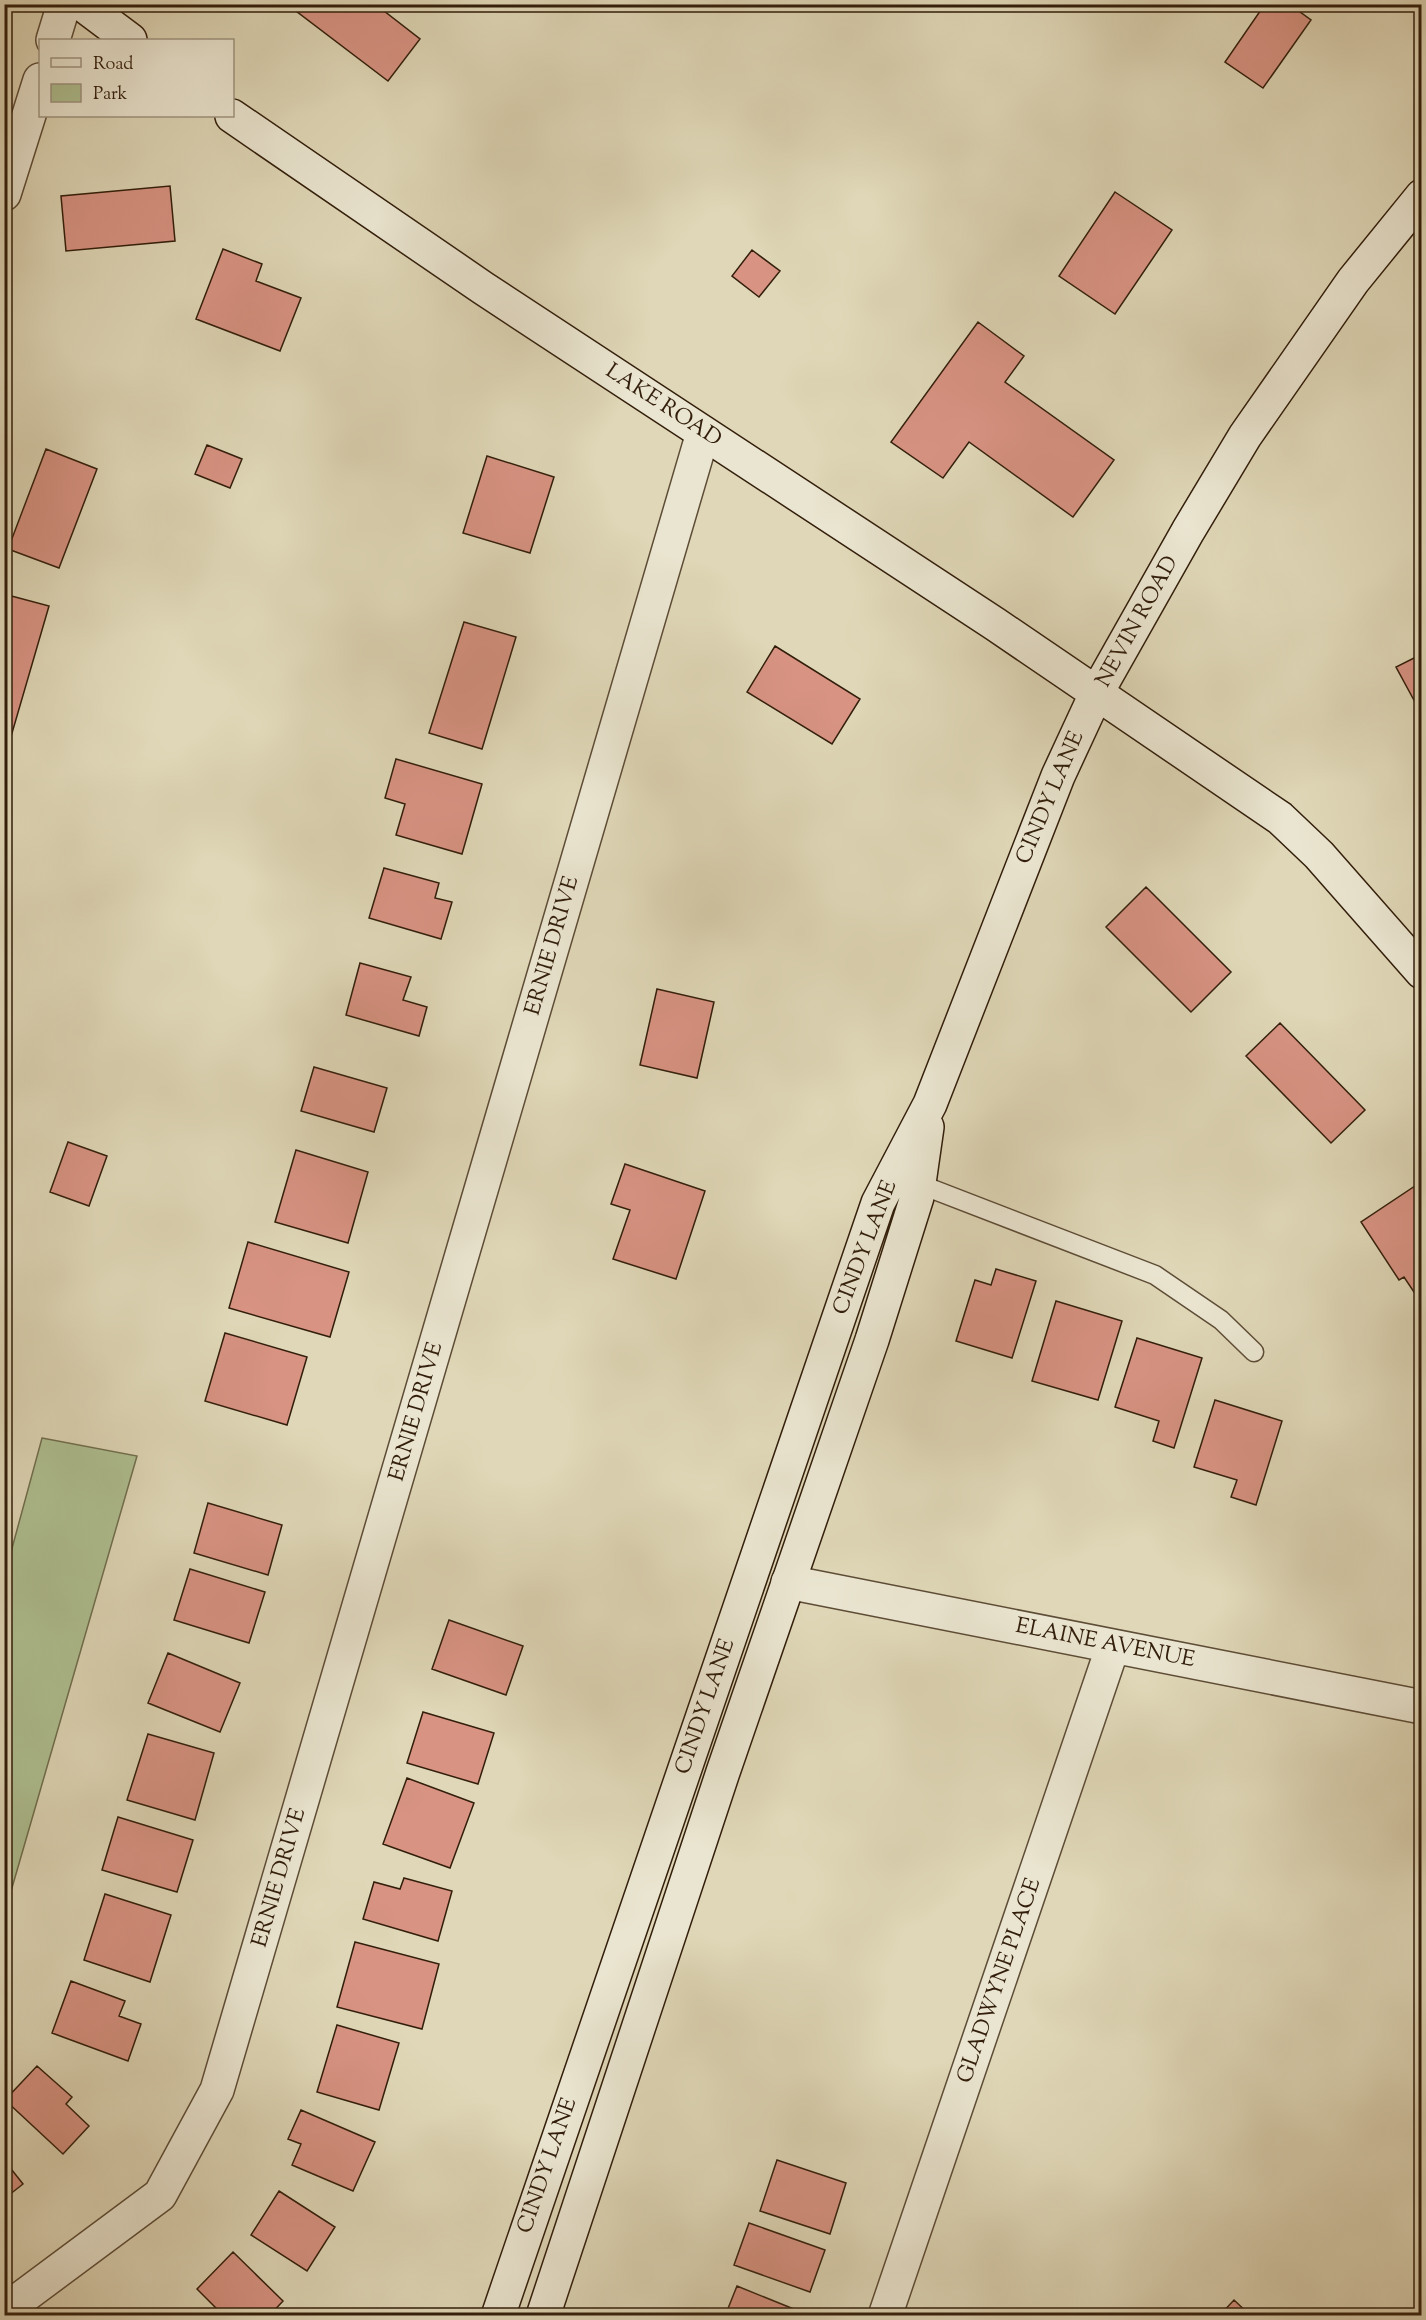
<svg xmlns="http://www.w3.org/2000/svg" width="1426" height="2320" font-family="'Sorts Mill Goudy',serif">
  <rect width="100%" height="100%" fill="#dfd7b7"/>
  <filter id="stains"><feTurbulence type="fractalNoise" baseFrequency=".00333" numOctaves="4"/><feColorMatrix values="0 0 0 0 .2 0 0 0 0 .09 0 0 0 0 .02 0 0 0 .5 -.17"/></filter>
  <radialGradient id="worn" r=".72"><stop offset=".6" stop-color="#630" stop-opacity="0"/><stop offset="1" stop-color="#630" stop-opacity=".3"/></radialGradient>
  <path fill="#aebf91" stroke="#706e4e" stroke-width="1.5" d="M 42,1438 L 137,1456 L 5,1912 L 5,1574 Z"/>
  <path fill="#d89383" stroke="#321e0b" stroke-width="1.5" d="M 301,4 L 375,4 L 420,39 L 388,81 L 296,11 Z
    M 1265,4 L 1289,4 L 1311,20 L 1263,88 L 1225,62 Z
    M 170,186 L 175,241 L 66,251 L 61,196 Z
    M 1115,192 L 1172,230 L 1115,314 L 1059,276 Z
    M 223,249 L 262,264 L 256,281 L 301,298 L 280,351 L 196,319 Z
    M 752,250 L 780,271 L 759,297 L 732,276 Z
    M 978,322 L 1024,356 L 1005,382 L 1114,460 L 1073,517 L 969,442 L 943,478 L 891,442 Z
    M 207,445 L 242,459 L 230,488 L 195,474 Z
    M 46,449 L 97,469 L 59,568 L 8,549 Z
    M 487,456 L 554,477 L 530,553 L 463,533 Z
    M 4,594 L 49,606 L 10,740 L 4,739 Z
    M 464,622 L 516,637 L 482,749 L 429,733 Z
    M 775,646 L 860,699 L 832,744 L 747,692 Z
    M 1422,654 L 1422,715 L 1396,667 Z
    M 396,759 L 482,784 L 462,854 L 396,835 L 405,804 L 385,798 Z
    M 384,868 L 439,883 L 435,898 L 452,902 L 441,939 L 369,918 Z
    M 1146,887 L 1231,972 L 1191,1012 L 1106,927 Z
    M 360,963 L 411,977 L 403,1000 L 427,1007 L 419,1036 L 346,1015 Z
    M 657,989 L 714,1002 L 697,1078 L 640,1065 Z
    M 1280,1023 L 1365,1110 L 1331,1143 L 1246,1056 Z
    M 314,1067 L 387,1088 L 374,1132 L 301,1111 Z
    M 68,1142 L 107,1156 L 89,1206 L 50,1192 Z
    M 296,1150 L 368,1172 L 348,1243 L 275,1222 Z
    M 625,1164 L 705,1191 L 676,1279 L 613,1259 L 630,1210 L 611,1204 Z
    M 1418,1184 L 1422,1189 L 1420,1301 L 1404,1277 L 1399,1280 L 1361,1222 Z
    M 248,1242 L 349,1272 L 330,1337 L 229,1308 Z
    M 996,1269 L 1036,1281 L 1012,1358 L 956,1341 L 975,1280 L 991,1285 Z
    M 1056,1301 L 1122,1321 L 1098,1400 L 1032,1381 Z
    M 225,1333 L 307,1357 L 287,1425 L 205,1401 Z
    M 1137,1338 L 1202,1358 L 1174,1448 L 1153,1441 L 1159,1421 L 1115,1407 Z
    M 1215,1400 L 1282,1421 L 1256,1505 L 1231,1497 L 1237,1480 L 1194,1467 Z
    M 208,1503 L 282,1525 L 268,1575 L 194,1553 Z
    M 190,1569 L 265,1592 L 249,1643 L 174,1620 Z
    M 449,1620 L 523,1646 L 506,1695 L 432,1669 Z
    M 168,1653 L 240,1683 L 220,1732 L 148,1703 Z
    M 423,1712 L 494,1733 L 478,1784 L 407,1763 Z
    M 148,1734 L 214,1753 L 195,1820 L 127,1800 Z
    M 407,1778 L 474,1803 L 450,1868 L 383,1844 Z
    M 118,1817 L 193,1840 L 177,1892 L 102,1870 Z
    M 404,1878 L 452,1891 L 438,1941 L 363,1919 L 374,1882 L 400,1889 Z
    M 105,1894 L 171,1915 L 150,1982 L 84,1960 Z
    M 355,1942 L 439,1964 L 422,2029 L 337,2007 Z
    M 71,1981 L 125,2001 L 119,2016 L 141,2024 L 128,2061 L 52,2033 Z
    M 337,2025 L 399,2043 L 379,2110 L 317,2092 Z
    M 37,2066 L 72,2097 L 66,2104 L 89,2126 L 63,2154 L 5,2100 Z
    M 301,2110 L 375,2142 L 353,2191 L 292,2165 L 301,2144 L 288,2139 Z
    M 4,2160 L 23,2184 L 4,2199 Z
    M 777,2160 L 846,2183 L 830,2234 L 760,2211 Z
    M 279,2191 L 335,2227 L 307,2271 L 251,2235 Z
    M 749,2223 L 825,2250 L 810,2292 L 734,2265 Z
    M 233,2252 L 283,2301 L 269,2316 L 224,2316 L 197,2289 Z
    M 737,2286 L 806,2314 L 805,2316 L 725,2316 Z
    M 1234,2300 L 1251,2316 L 1219,2316 Z"/>
  <g fill="none" stroke-linecap="round" stroke-linejoin="round">
    <defs>
      <path id="lane" d="M 919,1184 L 1155,1275 L 1221,1320 L 1254,1352"/>
      <path id="street" d="M 53,40 L 64,4
        M 4,194 L 40,80
        M 788,1582 L 1422,1707
        M 4,2311 L 160,2195 L 217,2090 L 703,433
        M 885,2316 L 1113,1646"/>
      <path id="secondary" d="M 82,4 L 130,40
        M 232,116 L 483,288 L 995,624 L 1280,818 L 1319,855 L 1422,972
        M 498,2316 L 878,1203 L 930,1104 L 1058,776 L 1096,694 L 1188,531 L 1245,436 L 1353,281 L 1422,196
        M 543,2316 L 723,1772 L 872,1340 L 917,1197 L 927,1127"/>
    </defs>
    <use href="#lane" stroke="#5d4c36" stroke-width="21"/>
    <use href="#street" stroke="#5d4c36" stroke-width="36"/>
    <use href="#secondary" stroke="#321e0b" stroke-width="36"/>
    <use href="#lane" stroke="#eae5d0" stroke-width="18"/>
    <use href="#street" stroke="#eae5d0" stroke-width="33"/>
    <use href="#secondary" stroke="#eae5d0" stroke-width="33"/>
  </g>
  <g text-anchor="middle" dominant-baseline="central" stroke-width="4.5" stroke-linejoin="round" paint-order="stroke">
    <g font-size="22" fill="#321e0b" stroke="#eae5d0">
      <text transform="translate(663 406) rotate(33)">LAKE ROAD</text>
      <text transform="translate(1138 622) rotate(-61)">NEVIN ROAD</text>
      <text transform="translate(1051 798) rotate(-67)">CINDY LANE</text>
      <text transform="translate(553 946) rotate(-74)">ERNIE DRIVE</text>
      <text transform="translate(866 1248) rotate(-69)">CINDY LANE</text>
      <text transform="translate(417 1412) rotate(-74)">ERNIE DRIVE</text>
      <text transform="translate(1105 1644) rotate(11)">ELAINE AVENUE</text>
      <text transform="translate(706 1707) rotate(-71)">CINDY LANE</text>
      <text transform="translate(280 1878) rotate(-74)">ERNIE DRIVE</text>
      <text transform="translate(1000 1981) rotate(-71)">GLADWYNE PLACE</text>
      <text transform="translate(548 2166) rotate(-71)">CINDY LANE</text>
    </g>
  </g>
  <rect width="1426" height="2320" fill="none" stroke="#dfd7b7" stroke-width="24"/>
  <rect x="6" y="6" width="1414" height="2308" fill="none" stroke="#321e0b" stroke-width="3"/>
  <rect x="12" y="12" width="1402" height="2296" fill="none" stroke="#321e0b" stroke-width="1.5"/>
  <rect x="39" y="39" width="195" height="78" fill="#eae5d0" stroke="#a09581" stroke-width="1.5"/>
  <rect x="51" y="58" width="30" height="9" fill="#eae5d0" stroke="#a09581" stroke-width="1.5"/>
  <text x="93" y="69" font-size="18" fill="#321e0b">Road</text>
  <rect x="51" y="84" width="30" height="18" fill="#aebf91" stroke="#a09581" stroke-width="1.5"/>
  <text x="93" y="99" font-size="18" fill="#321e0b">Park</text>
  <rect width="100%" height="100%" filter="url(#stains)"/>
  <rect width="100%" height="100%" fill="url(#worn)"/>
</svg>
